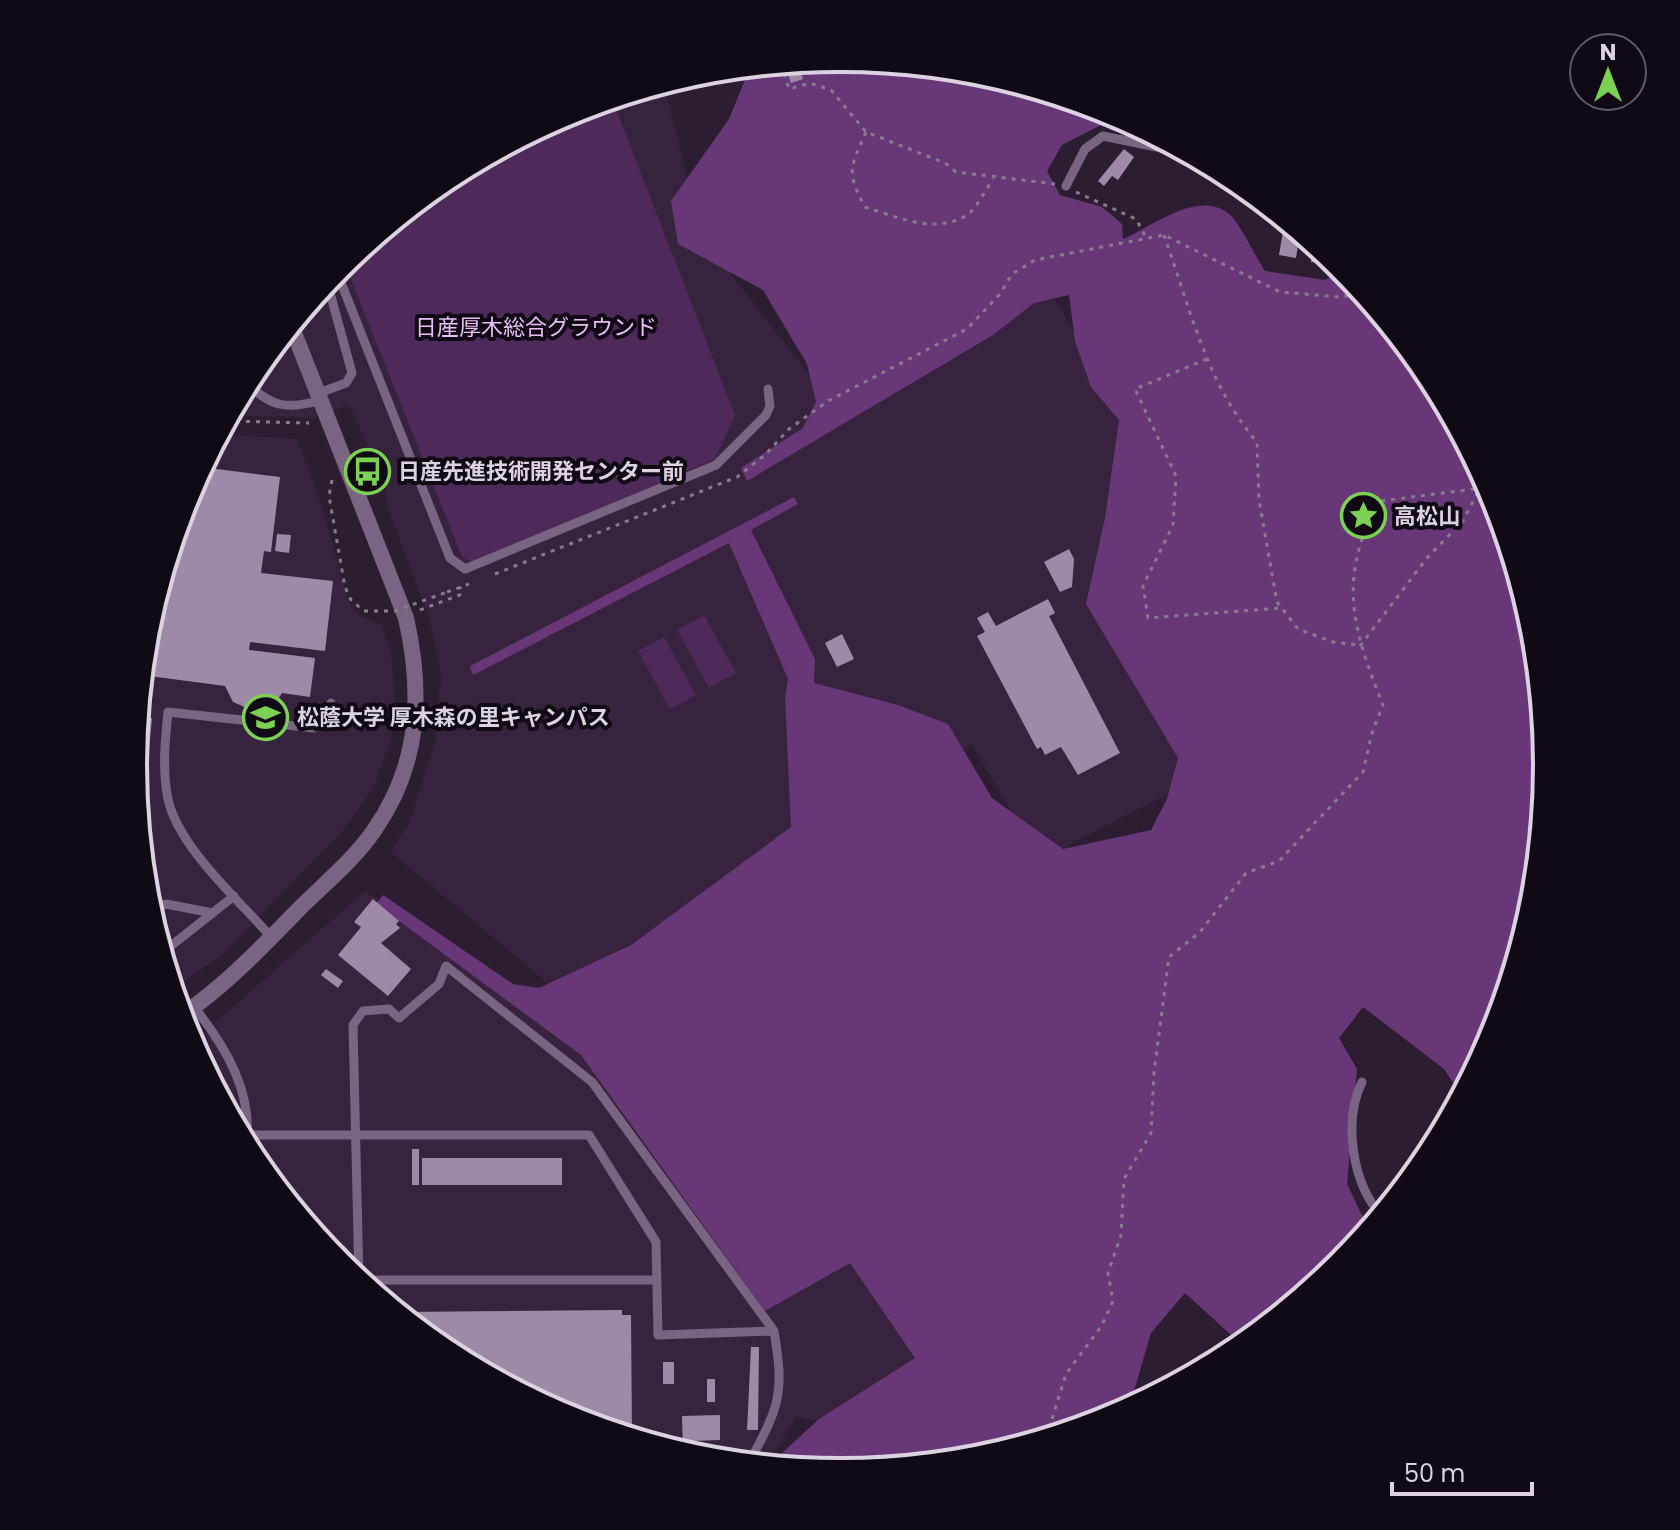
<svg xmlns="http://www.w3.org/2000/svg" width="1680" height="1530" font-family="Poppins,'Noto Sans JP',sans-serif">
  <rect width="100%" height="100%" fill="#2d1d32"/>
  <path fill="#37233e" d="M 664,83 L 701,236 L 833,405 L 1048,289 L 1180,504 L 1206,774 L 1040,860 L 972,745 L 554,988 L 391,852 L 410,821 L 436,739 L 441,673 L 429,617 L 387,506 L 385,483 L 349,405 L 313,418 L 230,415 L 252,372 L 340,265 L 448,177 L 570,112 Z
    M 219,434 L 297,439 L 322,506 L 348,601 L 359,616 L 382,625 L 391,655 L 395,698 L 392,736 L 373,789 L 343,830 L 220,957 L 172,988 L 147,902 L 133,765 L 147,627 L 187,494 Z
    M 365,891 L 594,1042 L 849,1249 L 925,1359 L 829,1422 L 795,1417 L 769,1465 L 702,1458 L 569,1418 L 447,1353 L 340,1265 L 252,1157 L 191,1044 Z"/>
  <path fill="#4e2a5b" d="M 612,99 L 735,415 L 715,459 L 473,563 L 462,557 L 344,262 L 448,177 L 570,112 Z
    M 704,615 L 736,673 L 709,688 L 677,630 Z
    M 664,637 L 696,695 L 670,709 L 638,651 Z"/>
  <path fill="#683778" d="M 840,58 L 978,72 L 1113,113 L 1101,125 L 1062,145 L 1047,171 L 1060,195 L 1102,207 L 1122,224 L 1123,239 C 1153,226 1197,190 1228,213 C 1239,221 1256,258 1265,271 L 1325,280 L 1344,269 L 1428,373 L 1493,495 L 1533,628 L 1547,765 L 1533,903 L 1493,1036 L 1461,1095 L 1444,1069 L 1363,1007 L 1339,1038 L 1357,1069 L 1347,1184 L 1369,1230 L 1340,1265 L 1242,1345 L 1185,1293 L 1151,1333 L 1129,1408 L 1110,1418 L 977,1458 L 840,1472 L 769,1465 L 819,1419 L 915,1358 L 850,1263 L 765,1311 L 581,1055 L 376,904 L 383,895 L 513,984 L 539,988 L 631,945 L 791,827 L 785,698 L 788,679 L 729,543 L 473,675 L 470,666 L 794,497 L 798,504 L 751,530 L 815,659 L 814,683 L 898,705 L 948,724 L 992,798 L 1063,849 L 1151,830 L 1167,799 L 1178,758 L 1086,604 L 1105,518 L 1119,420 L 1091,387 L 1075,341 L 1069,295 L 1034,303 L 993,335 L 747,481 L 741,468 L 803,428 L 816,402 L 807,364 L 763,290 L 678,244 L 671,201 L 729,119 L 747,75 L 743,68 Z"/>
  <path fill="#9e8aa6" d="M 797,62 L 803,79 L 791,83 L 785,66 Z
    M 1124,149 L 1134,157 L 1118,180 L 1112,176 L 1104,186 L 1098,181 Z
    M 1284,225 L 1300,233 L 1296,258 L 1279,255 Z
    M 1312,249 L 1321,250 L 1332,259 L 1331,264 L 1311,262 Z
    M 201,467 L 280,477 L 271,552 L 264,551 L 261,573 L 333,581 L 325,651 L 250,642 L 249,650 L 315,658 L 310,697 L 282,693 L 274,706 L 254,711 L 233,702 L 225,686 L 142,675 L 147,627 L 187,494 Z
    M 277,534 L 291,535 L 289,553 L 275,551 Z
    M 1069,549 L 1074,559 L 1072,587 L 1060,592 L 1044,562 Z
    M 1048,599 L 1055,613 L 1049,616 L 1120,753 L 1078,775 L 1061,747 L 1045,755 L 1041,747 L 1037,749 L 977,636 L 985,632 L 977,618 L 988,612 L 996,626 Z
    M 842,634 L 854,659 L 837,667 L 825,643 Z
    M 138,717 L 152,718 L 148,762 L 133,760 Z
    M 373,899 L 399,921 L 396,924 L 400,928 L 381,943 L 411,969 L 388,996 L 338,955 L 361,927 L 354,922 Z
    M 326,969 L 343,981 L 338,988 L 321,975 Z
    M 412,1149 L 419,1149 L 419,1185 L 412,1185 Z
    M 422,1158 L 562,1158 L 562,1185 L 422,1185 Z
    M 622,1310 L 622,1315 L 631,1315 L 632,1437 L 569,1418 L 447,1353 L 397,1312 Z
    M 751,1347 L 759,1347 L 758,1430 L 747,1430 Z
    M 663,1362 L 674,1362 L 674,1384 L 663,1384 Z
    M 707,1379 L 715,1379 L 715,1402 L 707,1402 Z
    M 720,1415 L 720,1440 L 691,1441 L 691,1455 L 683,1453 L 682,1416 Z"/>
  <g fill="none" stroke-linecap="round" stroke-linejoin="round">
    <path stroke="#887b8d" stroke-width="3" stroke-dasharray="4 6" stroke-linecap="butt" d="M 781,64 L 789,89 L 810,83 L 831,90 L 866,132 L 945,163 L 956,172 L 1055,184
      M 866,132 C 850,168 846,172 865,207 C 897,217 936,235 967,215 C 977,208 986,189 993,179
      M 1076,192 L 1136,219 L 1147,239
      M 1164,235 C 1189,305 1207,385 1257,442 L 1259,500 L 1277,602 L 1298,629 L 1333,642 L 1359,645
      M 1207,359 L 1135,389 L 1176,476 L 1173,525 L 1143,586 L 1148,618 L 1280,608
      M 226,421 L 309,423
      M 332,480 L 329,496 L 345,587 L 351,600 L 364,611
      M 495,574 L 737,477 L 765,455 L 789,429 L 828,401 L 967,329 L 1000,294 L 1012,274 L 1035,260 L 1164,235 L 1280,292 L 1339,297 L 1364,294
      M 447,592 L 469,584
      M 420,610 L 462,594 L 460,587
      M 1360,646 L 1427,558 L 1463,521 L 1480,488
      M 1046,1438 L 1066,1374 L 1102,1325 L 1113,1301 L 1108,1273 L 1121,1235 L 1124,1179 L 1151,1133 L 1154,1072 L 1169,957 L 1200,932 L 1246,873 L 1279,861 L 1363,772 L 1372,733 L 1383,705 C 1365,659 1346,613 1356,562 C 1360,542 1368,522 1373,502 L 1489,487"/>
    <path stroke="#796481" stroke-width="9" d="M 1217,169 L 1238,188 L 1247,188
      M 1066,186 L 1085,149 L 1103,136 L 1190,154
      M 336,270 L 450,558 L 465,569 L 716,465 L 766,415 L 770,406 L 768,389
      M 246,383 C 271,406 285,410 318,401
      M 316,394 L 346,383 L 352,373 L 327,282
      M 149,911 L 166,904 L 213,913
      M 271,937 C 240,901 178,847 168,799 C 162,770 165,740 168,712 L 314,728 L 327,718 L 331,703
      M 162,953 L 234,896
      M 194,1007 C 226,1047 254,1094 246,1146
      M 1362,1082 C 1343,1121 1352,1183 1381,1215
      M 240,1135 L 589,1135 L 656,1242 L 658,1335 L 774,1331
      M 656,1280 L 359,1280 L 353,1025 L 363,1011 L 389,1009 L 399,1018 L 439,984 L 446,966 L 592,1082 L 774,1331 C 785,1396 779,1406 749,1463"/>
    <path stroke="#796481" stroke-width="16" d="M 181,1016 C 225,986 262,947 299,909 C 324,884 355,859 375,829 C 420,764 423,693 406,618 L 291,325"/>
    <path stroke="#887b8d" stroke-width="3" stroke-dasharray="4 6" stroke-linecap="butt" d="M 364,611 L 395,611 L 447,592"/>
  </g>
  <defs>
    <symbol id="bus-ring" viewBox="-11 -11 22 22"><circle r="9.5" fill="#110a14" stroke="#7cd155" stroke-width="1.5"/><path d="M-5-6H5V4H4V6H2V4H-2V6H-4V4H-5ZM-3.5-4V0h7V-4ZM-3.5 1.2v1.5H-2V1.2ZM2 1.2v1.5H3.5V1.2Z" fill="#7cd155"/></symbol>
    <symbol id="sight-ring" viewBox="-11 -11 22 22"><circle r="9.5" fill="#110a14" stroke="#7cd155" stroke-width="1.5"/><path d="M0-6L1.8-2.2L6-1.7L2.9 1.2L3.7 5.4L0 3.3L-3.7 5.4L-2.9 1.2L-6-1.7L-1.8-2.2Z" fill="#7cd155"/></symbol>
    <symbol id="university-ring" viewBox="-11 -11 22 22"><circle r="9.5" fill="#110a14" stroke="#7cd155" stroke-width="1.5"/><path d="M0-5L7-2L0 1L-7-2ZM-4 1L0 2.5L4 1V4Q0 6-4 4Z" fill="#7cd155"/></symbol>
  </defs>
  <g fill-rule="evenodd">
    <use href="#bus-ring" x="342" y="446" width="51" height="51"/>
    <use href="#sight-ring" x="1338" y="490" width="51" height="51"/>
    <use href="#university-ring" x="240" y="692" width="51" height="51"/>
  </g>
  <g text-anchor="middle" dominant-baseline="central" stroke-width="8" stroke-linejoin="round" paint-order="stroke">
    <g font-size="22" fill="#e7bef6" stroke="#110a14">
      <text x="536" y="327">日産厚木総合グラウンド</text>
    </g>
    <g font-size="22" font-weight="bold" fill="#ddd2e1" stroke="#110a14" text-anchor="start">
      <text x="398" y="471">日産先進技術開発センター前</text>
      <text x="1394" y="516">高松山</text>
      <text x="297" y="717">松蔭大学 厚木森の里キャンパス</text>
    </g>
  </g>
  <path d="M0 0H1680V1530H0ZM147 765a693 693 0 1 1 1386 0a693 693 0 1 1-1386 0Z" fill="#110a14" fill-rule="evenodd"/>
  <path fill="none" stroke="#ddd2e1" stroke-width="4" d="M147 765a693 693 0 1 1 1386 0a693 693 0 1 1-1386 0Z"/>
  <g transform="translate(1608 72)"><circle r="38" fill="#110a14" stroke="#635a66" stroke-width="2"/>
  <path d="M0-6L14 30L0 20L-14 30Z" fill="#7cd155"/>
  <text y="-12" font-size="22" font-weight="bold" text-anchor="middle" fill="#ddd2e1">N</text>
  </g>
  <path d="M1392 1482v12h140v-12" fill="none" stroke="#ddd2e1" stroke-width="4"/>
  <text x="1404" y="1482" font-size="24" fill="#ddd2e1" stroke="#110a14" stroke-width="6" paint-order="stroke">50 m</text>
</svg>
